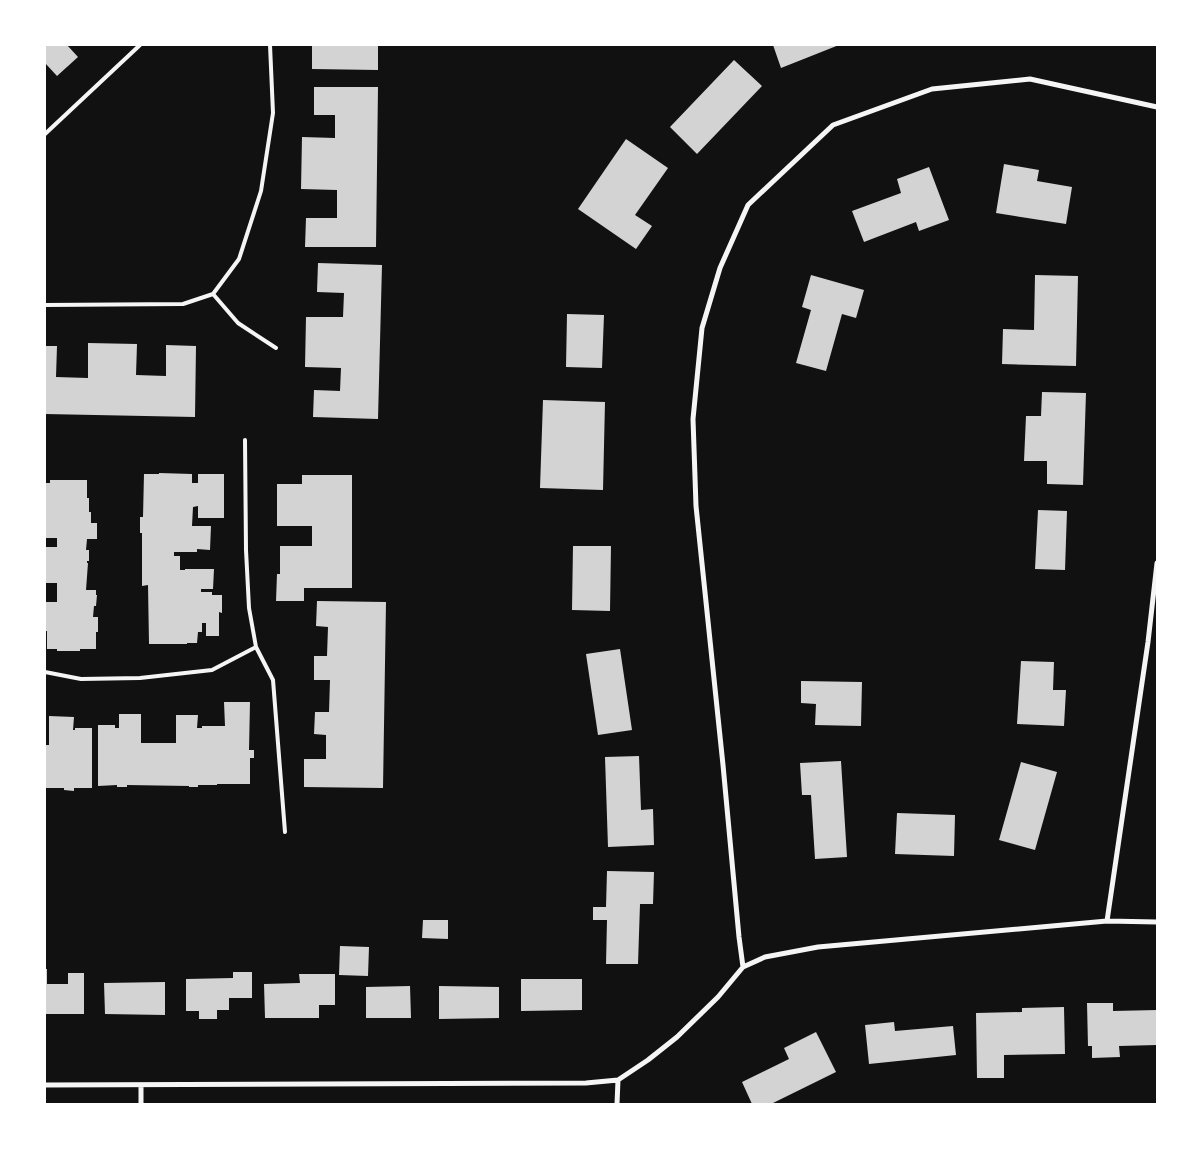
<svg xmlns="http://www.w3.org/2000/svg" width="1202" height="1149" font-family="'Source Sans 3',sans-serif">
  <rect width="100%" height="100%" fill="#111"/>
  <path fill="#d3d3d3" d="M 45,45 L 67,45 L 78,57 L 57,76 L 45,63 Z
    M 312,45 L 378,45 L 378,70 L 312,69 Z
    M 773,45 L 839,45 L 781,68 Z
    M 734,60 L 762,86 L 697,154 L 670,127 Z
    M 314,87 L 378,87 L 376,247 L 305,247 L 306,218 L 337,218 L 337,190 L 301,189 L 302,137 L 335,138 L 335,115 L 314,115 Z
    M 626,139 L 668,168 L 635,215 L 652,226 L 636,249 L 578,209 Z
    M 1004,164 L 1039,170 L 1037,181 L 1072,187 L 1066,224 L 996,213 Z
    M 929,167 L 949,220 L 919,231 L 916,222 L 864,242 L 852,211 L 901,193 L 897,179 Z
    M 318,263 L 382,265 L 378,419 L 313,417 L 314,390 L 340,391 L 341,368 L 305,367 L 306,317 L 343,317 L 344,293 L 317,292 Z
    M 811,275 L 864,290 L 856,318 L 842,314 L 826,371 L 796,363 L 811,310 L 802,307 Z
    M 1035,275 L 1078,276 L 1076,366 L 1002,364 L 1003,329 L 1034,330 Z
    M 567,314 L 604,315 L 602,368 L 566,367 Z
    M 88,343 L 137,344 L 136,375 L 166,376 L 166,345 L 196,346 L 195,417 L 45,414 L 45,346 L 57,346 L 56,377 L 88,378 Z
    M 1042,392 L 1086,393 L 1083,485 L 1047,484 L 1047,461 L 1024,461 L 1026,416 L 1041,416 Z
    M 543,400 L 605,402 L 603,490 L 540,488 Z
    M 159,473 L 192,474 L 192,483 L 198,483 L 198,474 L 224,474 L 224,518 L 198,518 L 198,506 L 193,507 L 192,526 L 211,526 L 210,550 L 197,549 L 197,552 L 174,552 L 174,556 L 180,556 L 180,570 L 185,570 L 185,569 L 214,569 L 213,589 L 201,589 L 201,592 L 212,592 L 212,595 L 222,595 L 222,613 L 219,612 L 219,636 L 206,636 L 206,623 L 202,623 L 202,632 L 198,632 L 197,643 L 187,643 L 187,644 L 149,644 L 148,585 L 142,586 L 142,533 L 140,533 L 140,517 L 143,517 L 144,474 L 159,474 Z
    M 302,475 L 352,475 L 352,588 L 304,588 L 304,601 L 276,601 L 277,574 L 280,574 L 280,546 L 312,546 L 312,526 L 277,526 L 277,484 L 302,484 Z
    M 50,480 L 87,480 L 87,498 L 89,498 L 89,512 L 91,512 L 91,523 L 97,523 L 97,539 L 87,539 L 86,550 L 89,550 L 89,561 L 87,561 L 87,563 L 88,563 L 86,590 L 96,590 L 96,595 L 97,595 L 96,606 L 94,606 L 93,617 L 98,617 L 98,632 L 96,632 L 96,649 L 80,649 L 80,651 L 57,651 L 57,649 L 47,649 L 47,631 L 45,631 L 45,602 L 57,602 L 57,583 L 45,583 L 45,547 L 57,547 L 57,538 L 45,538 L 45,483 L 50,483 Z
    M 1038,510 L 1067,511 L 1065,570 L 1035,569 Z
    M 573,546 L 611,546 L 610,611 L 572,610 Z
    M 317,601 L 386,602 L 383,788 L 304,787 L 304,759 L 326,759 L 326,735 L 314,734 L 315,712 L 329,712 L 330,680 L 314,680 L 314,656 L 327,656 L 328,627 L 316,626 Z
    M 620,649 L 632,730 L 598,735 L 586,654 Z
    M 1021,661 L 1054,662 L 1053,690 L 1066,690 L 1064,726 L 1017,724 Z
    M 801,681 L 862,682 L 861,726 L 815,725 L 816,704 L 801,703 Z
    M 224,702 L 250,702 L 249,750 L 254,750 L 254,758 L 250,758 L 250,784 L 217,784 L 217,785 L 198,785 L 198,787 L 189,787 L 189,786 L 127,785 L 127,787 L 117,787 L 117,785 L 98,786 L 98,725 L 115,725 L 115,728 L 119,728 L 119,714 L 141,714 L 141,743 L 176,743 L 176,715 L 198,715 L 197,728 L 202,728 L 202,726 L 225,726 Z
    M 49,716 L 74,717 L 73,730 L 75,730 L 75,728 L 92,728 L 92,788 L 74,788 L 74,791 L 64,790 L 64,788 L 45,788 L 45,745 L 49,745 Z
    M 639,756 L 641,810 L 653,809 L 654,845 L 608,847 L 605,757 Z
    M 841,761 L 847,857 L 815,859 L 811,795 L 802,795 L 800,763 Z
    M 1021,762 L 1057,772 L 1035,850 L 999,840 Z
    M 897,813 L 955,815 L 954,856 L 895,854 Z
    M 607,871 L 654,872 L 653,904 L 640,904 L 638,964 L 606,964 L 607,920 L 593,920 L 593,907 L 606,907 Z
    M 423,920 L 448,920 L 448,939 L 422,938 Z
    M 340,946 L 369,947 L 368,976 L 339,975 Z
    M 45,969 L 47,969 L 47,984 L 68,984 L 68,973 L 84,973 L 84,1014 L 45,1014 Z
    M 233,972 L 252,972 L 252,998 L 229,998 L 229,1010 L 217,1010 L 217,1019 L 199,1019 L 199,1011 L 186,1011 L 186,979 L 233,978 Z
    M 299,974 L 335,974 L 335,1005 L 319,1005 L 319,1018 L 265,1018 L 264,984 L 300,983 Z
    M 521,979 L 582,979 L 582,1010 L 521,1011 Z
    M 165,982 L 165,1015 L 105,1014 L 104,983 Z
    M 410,986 L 411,1018 L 366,1018 L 366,987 Z
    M 439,986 L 499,987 L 499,1018 L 439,1019 Z
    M 1087,1003 L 1113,1003 L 1113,1011 L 1157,1010 L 1157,1045 L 1119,1046 L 1120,1057 L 1092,1058 L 1092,1046 L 1088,1046 Z
    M 1064,1007 L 1065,1054 L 1004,1055 L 1004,1078 L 977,1078 L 976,1013 L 1022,1012 L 1022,1008 Z
    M 894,1022 L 895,1031 L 953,1026 L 956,1055 L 869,1064 L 865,1025 Z
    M 816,1032 L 836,1072 L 771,1104 L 752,1104 L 742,1082 L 789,1059 L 784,1048 Z"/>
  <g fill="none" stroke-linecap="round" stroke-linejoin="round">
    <path stroke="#f5f5f5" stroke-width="4" d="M 45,134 L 140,45
      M 213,294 L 238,323 L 276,348
      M 45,305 L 183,304 L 213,294 L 239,259 L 261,191 L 273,113 L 270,45
      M 245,440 L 246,550 L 249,608 L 256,647 L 273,680 L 285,832
      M 45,672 L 81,679 L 140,678 L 212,670 L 256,647"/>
    <path stroke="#f5f5f5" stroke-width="5" d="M 1107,921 L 1148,642 L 1157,563
      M 743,967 L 739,937 L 723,765 L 696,506 L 693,419 L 702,328 L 720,268 L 748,205 L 833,125 L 932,89 L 1030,79 L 1157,107
      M 45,1085 L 586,1083 L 618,1080 L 648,1060 L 677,1037 L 718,997 L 743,967 L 765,957 L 818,947 L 1107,921 L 1157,922
      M 141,1104 L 141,1085
      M 617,1104 L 618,1080"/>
  </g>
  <rect width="1202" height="1149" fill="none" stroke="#ffffff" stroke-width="92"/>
</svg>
